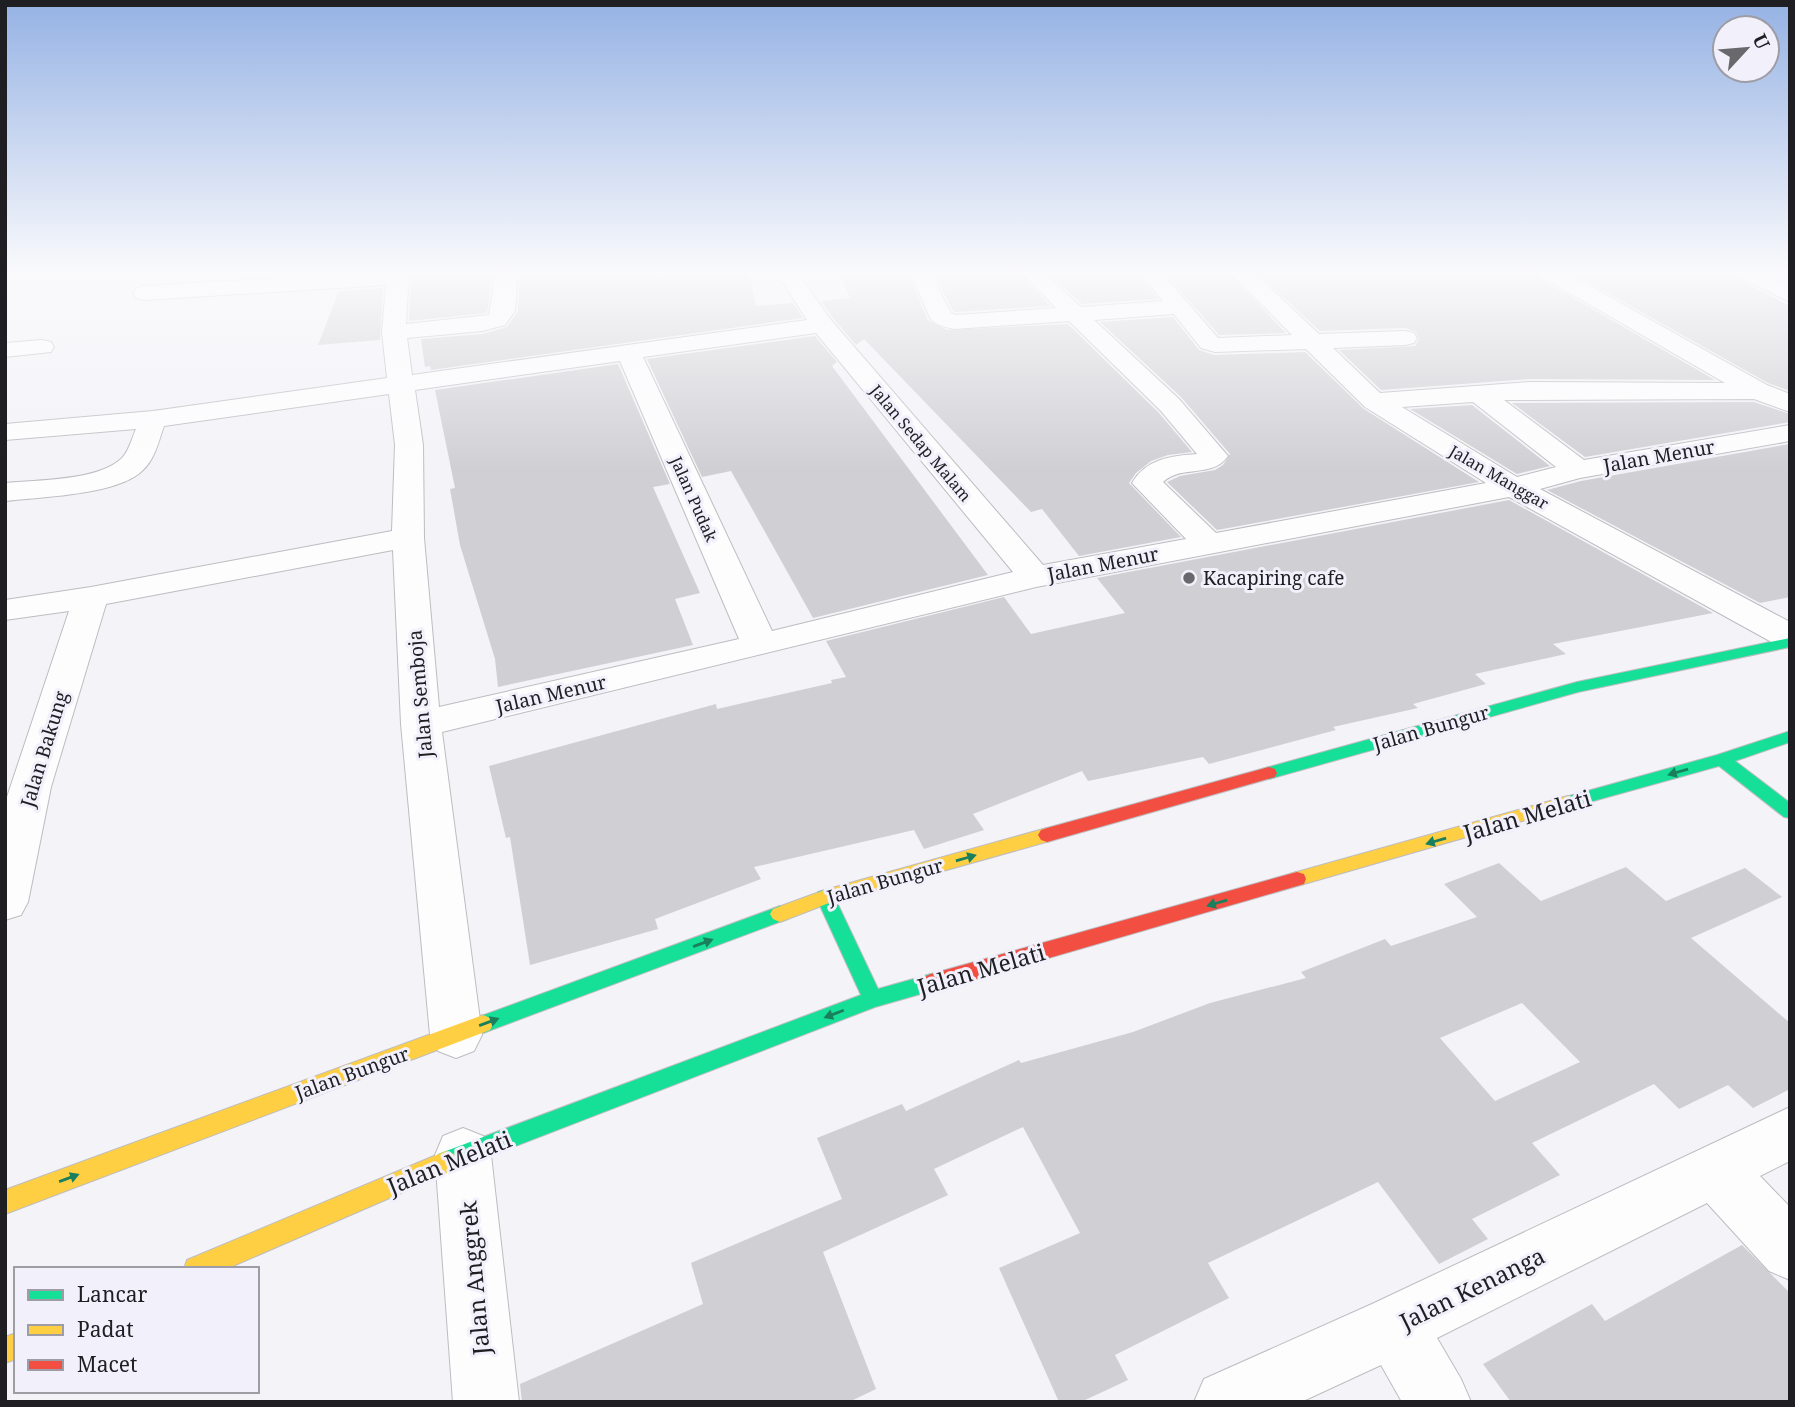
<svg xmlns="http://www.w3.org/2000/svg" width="1795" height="1407" font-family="'Noto Serif',serif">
  <rect width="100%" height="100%" fill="#f3f3f8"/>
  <path fill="#d0d0d4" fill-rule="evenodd" d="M 411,272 L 493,272 L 487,313 L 409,321 Z
    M 520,272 L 653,272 L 654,279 L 749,273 L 756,306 L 793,303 L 803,318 L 431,370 L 430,366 L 425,367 L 421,339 L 482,334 L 507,327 L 518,311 Z
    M 839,272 L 907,272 L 928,320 L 947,330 L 1068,324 L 1159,413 L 1192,452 L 1168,455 L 1151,461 L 1136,473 L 1129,483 L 1181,537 L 1079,556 L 1042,509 L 1031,512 L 864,339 L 856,345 L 833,318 L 821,301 L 850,298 Z
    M 933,272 L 1019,272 L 1050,306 L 956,312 L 953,311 Z
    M 1046,272 L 1137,272 L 1158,299 L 1082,304 Z
    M 1164,272 L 1228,272 L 1286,333 L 1219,335 Z
    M 1256,272 L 1536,272 L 1541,279 L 1715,380 L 1530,379 L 1381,390 L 1339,350 L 1415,346 L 1419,339 L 1416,332 L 1405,328 L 1320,331 Z
    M 1570,272 L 1724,272 L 1790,306 L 1790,391 L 1768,383 Z
    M 383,288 L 380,340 L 318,345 L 339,291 Z
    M 1173,317 L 1199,350 L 1214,355 L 1305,352 L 1364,409 L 1479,482 L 1217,530 L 1167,482 L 1180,476 L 1215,470 L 1223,465 L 1230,454 L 1181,397 L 1100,322 Z
    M 815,336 L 837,362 L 832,366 L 988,575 L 813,618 L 731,471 L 702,477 L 647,359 Z
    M 618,364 L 670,484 L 653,487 L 700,593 L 675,599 L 693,645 L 498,687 L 495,659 L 460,545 L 450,489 L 455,488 L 435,390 Z
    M 1754,402 L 1790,414 L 1790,422 L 1585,457 L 1512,403 Z
    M 1472,405 L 1550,466 L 1517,474 L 1410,409 Z
    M 1790,444 L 1790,597 L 1760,603 L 1547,490 L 1581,481 Z
    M 1509,500 L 1713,613 L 1553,644 L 1566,654 L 1475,674 L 1486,684 L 1413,704 L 1418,708 L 1333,727 L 1336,730 L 1209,764 L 1203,757 L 1088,781 L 1082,771 L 973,814 L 984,830 L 924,849 L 914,830 L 754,867 L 761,879 L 655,919 L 658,929 L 530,965 L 510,837 L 506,838 L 489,766 L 716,704 L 717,709 L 832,683 L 831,680 L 846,677 L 826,641 L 1004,597 L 1031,634 L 1125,613 L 1097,578 Z
    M 1499,863 L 1541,901 L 1626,867 L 1666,901 L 1745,868 L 1782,897 L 1691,938 L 1790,1023 L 1790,1089 L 1753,1108 L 1728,1085 L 1679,1109 L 1654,1084 L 1532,1143 L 1560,1175 L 1472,1219 L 1488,1239 L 1439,1264 L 1378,1182 L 1208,1263 L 1229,1298 L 1115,1355 L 1128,1380 L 1081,1402 L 1059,1402 L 999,1268 L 1080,1233 L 1023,1127 L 934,1169 L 948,1195 L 823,1252 L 876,1389 L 849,1402 L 522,1402 L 520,1384 L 703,1304 L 691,1263 L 842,1199 L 817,1138 L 902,1104 L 906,1111 L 1019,1060 L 1021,1063 L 1133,1032 L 1210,1003 L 1306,978 L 1301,972 L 1385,939 L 1391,946 L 1477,917 L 1444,884 ZM 1522,1003 L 1580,1062 L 1495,1101 L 1440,1038 Z
    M 1742,1245 L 1790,1293 L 1790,1402 L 1511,1402 L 1483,1364 L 1592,1304 L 1605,1321 Z"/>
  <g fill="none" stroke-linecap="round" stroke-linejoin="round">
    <defs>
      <path id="street" d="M 388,272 L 409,272 L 406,324 L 489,315 L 496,272 L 518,272 L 515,311 L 505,325 L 482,331 L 407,338 L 412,375 L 807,320 L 776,272 L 797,272 L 831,320 L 1043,565 L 1186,539 L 1132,483 C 1146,459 1170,456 1197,454 L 1161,411 L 1069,321 L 954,329 C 945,327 936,326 930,318 L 910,272 L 930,272 L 951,313 L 956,315 L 1056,308 L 1021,272 L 1043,272 L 1081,307 L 1163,301 L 1139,272 L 1161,272 L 1218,338 L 1292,335 L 1230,272 L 1253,272 L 1319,334 L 1405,331 L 1414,333 L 1417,338 L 1414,343 L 1405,345 L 1333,348 L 1380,393 L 1530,382 L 1725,383 L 1542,277 L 1539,272 L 1565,272 L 1767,385 L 1790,394 L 1790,412 L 1754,399 L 1504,400 L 1584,460 L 1790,425 L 1790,441 L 1580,478 L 1540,489 L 1790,622 L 1790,648 L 1777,645 L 1509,497 L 1036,587 L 442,732 L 482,1035 L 474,1051 L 456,1058 L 438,1051 L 430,1035 L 401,724 L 393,550 L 106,604 L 51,787 L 28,902 L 21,915 L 5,920 L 5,803 L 69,611 L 5,620 L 5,600 L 91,587 L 392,531 L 395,445 L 389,394 L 164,426 C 159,440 155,459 143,470 C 119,495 40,497 5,501 L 5,483 C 36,480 99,481 122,458 C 129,451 132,438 136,429 L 5,440 L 5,424 L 153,411 L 387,378 L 382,332 L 386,285 L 144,300 L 136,298 L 133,293 L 136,288 L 144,286 ZM 1174,314 L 1201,348 L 1215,352 L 1306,349 L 1365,407 L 1486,483 L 1216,533 L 1163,482 C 1182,464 1212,479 1228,456 L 1179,399 L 1094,320 ZM 816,333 L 1013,572 L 772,631 L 643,357 ZM 620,361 L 739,639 L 439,707 L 424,538 L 423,445 L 415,390 ZM 1473,402 L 1556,467 L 1517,477 L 1402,407 Z
        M 1736,272 L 1762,272 L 1790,286 L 1790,302 L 1739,277 Z
        M 42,340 L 51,342 L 54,347 L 51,352 L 5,357 L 5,343 Z
        M 1790,1107 L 1790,1161 L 1760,1176 L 1790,1207 L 1790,1280 L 1769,1271 L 1707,1203 L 1437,1338 L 1461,1379 L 1471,1402 L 1402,1402 L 1381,1365 L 1301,1402 L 1194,1402 L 1204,1379 L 1372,1304 Z
        M 463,1128 L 483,1136 L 491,1155 L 519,1402 L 453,1402 L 435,1155 L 443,1136 Z"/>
      <path id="fast" d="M 1790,638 L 1790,647 L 1578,692 L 1269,779 L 1263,777 L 1261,773 L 1263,769 L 1269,767 L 1577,682 Z
        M 1790,731 L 1790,742 L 1735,761 L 1790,803 L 1790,818 L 1784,817 L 1719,766 L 1568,808 L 1562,806 L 1559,802 L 1562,798 L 1717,755 Z
        M 825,890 L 832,892 L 878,989 L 931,974 L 938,977 L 941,983 L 938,989 L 875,1007 L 446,1173 L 438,1170 L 434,1162 L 438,1154 L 861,995 L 816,897 L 818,892 Z
        M 780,906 L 787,909 L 790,914 L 787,919 L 483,1033 L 476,1030 L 473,1024 L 476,1018 Z"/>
      <path id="slow" d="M 1568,796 L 1574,798 L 1577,802 L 1574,806 L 1297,886 L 1290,884 L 1288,879 L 1290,874 L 1297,872 Z
        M 1047,828 L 1053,830 L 1056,835 L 1053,840 L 829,903 L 780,922 L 773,919 L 770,914 L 773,909 L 825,890 Z
        M 483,1015 L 490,1018 L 493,1024 L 490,1030 L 5,1214 L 5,1190 Z
        M 446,1151 L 454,1154 L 458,1162 L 454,1170 L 226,1269 L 184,1269 L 187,1260 Z
        M 16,1333 L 16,1359 L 5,1363 L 5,1337 Z"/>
      <path id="jam" d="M 1269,767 L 1275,769 L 1277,773 L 1275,777 L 1047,842 L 1041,840 L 1038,835 L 1041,830 L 1047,828 Z
        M 1297,872 L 1304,874 L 1306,879 L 1304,884 L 931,992 L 924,989 L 921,983 L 924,977 L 931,974 Z"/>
    </defs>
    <use href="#street" stroke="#bdbdc1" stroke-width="2"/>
    <use href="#fast" stroke="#bdbdc1" stroke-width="2"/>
    <use href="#slow" stroke="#bdbdc1" stroke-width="2"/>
    <use href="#jam" stroke="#bdbdc1" stroke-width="2"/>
    <use href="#street" fill="#fdfdfe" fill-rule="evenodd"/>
    <use href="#fast" fill="#16e098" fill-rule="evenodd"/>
    <use href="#slow" fill="#ffcf43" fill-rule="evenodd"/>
    <use href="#jam" fill="#f24e42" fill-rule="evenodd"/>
  </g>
  <defs><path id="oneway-solid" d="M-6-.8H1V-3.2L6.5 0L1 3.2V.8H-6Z" transform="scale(1.75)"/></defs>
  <g fill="#1a7f5d">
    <use href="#oneway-solid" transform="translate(1678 772) rotate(164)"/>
    <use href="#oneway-solid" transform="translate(1436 841) rotate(164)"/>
    <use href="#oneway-solid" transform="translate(966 858) rotate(-16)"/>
    <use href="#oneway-solid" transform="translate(1217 903) rotate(164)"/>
    <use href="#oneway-solid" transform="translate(703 943) rotate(-20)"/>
    <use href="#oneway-solid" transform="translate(834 1014) rotate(159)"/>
    <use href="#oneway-solid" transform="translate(489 1022) rotate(-20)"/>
    <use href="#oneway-solid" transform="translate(69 1178) rotate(-20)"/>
  </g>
  <linearGradient id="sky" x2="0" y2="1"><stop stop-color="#95b2e4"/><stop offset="0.58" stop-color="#fafafc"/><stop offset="1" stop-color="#fafafc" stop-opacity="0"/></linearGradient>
  <rect width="1795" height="469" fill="url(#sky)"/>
  <circle fill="#69696d" stroke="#f2f0fb" stroke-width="2.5" cx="1189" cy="578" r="7"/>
  <g text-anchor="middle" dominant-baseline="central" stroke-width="6" stroke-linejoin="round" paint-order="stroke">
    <g font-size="16" fill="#1f1e22" stroke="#f2f0fb">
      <text transform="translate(921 443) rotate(50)">Jalan Sedap Malam</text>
      <text transform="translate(1499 477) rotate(30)">Jalan Manggar</text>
      <text transform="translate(694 499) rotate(66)">Jalan Pudak</text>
    </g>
    <g font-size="19" fill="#1f1e22" stroke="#f2f0fb">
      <text transform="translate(1659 456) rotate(-10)">Jalan Menur</text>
      <text transform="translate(1103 564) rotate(-11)">Jalan Menur</text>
      <text transform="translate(420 694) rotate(-95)">Jalan Semboja</text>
      <text transform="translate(551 694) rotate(-13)">Jalan Menur</text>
      <text transform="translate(1431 728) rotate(-16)">Jalan Bungur</text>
      <text transform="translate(44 749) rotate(-73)">Jalan Bakung</text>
      <text transform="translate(885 881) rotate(-16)">Jalan Bungur</text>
      <text transform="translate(352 1073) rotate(-20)">Jalan Bungur</text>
    </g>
    <g font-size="19" fill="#1f1e22" stroke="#f2f0fb" text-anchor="start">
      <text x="1203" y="578">Kacapiring cafe</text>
    </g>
    <g font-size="23" fill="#1f1e22" stroke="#f2f0fb">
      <text transform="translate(1527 815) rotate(-16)">Jalan Melati</text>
      <text transform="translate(981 969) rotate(-16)">Jalan Melati</text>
      <text transform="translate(449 1162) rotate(-22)">Jalan Melati</text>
      <text transform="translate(474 1278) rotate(-95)">Jalan Anggrek</text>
      <text transform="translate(1472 1288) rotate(-26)">Jalan Kenanga</text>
    </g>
  </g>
  <rect width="1795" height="1407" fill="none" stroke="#1f1e22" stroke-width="14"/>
  <rect x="14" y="1267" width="245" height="126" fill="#f2f0fb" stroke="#9e9ca4" stroke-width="2"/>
  <rect x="28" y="1290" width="35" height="10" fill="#16e098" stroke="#9e9ca4" stroke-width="2"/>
  <text x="77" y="1302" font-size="21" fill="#1f1e22">Lancar</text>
  <rect x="28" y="1325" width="35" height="10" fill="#ffcf43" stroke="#9e9ca4" stroke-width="2"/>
  <text x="77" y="1337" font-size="21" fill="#1f1e22">Padat</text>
  <rect x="28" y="1360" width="35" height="10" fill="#f24e42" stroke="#9e9ca4" stroke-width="2"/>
  <text x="77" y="1372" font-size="21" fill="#1f1e22">Macet</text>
  <g transform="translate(1746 49) rotate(64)"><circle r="33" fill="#f2f0fb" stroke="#9e9ca4" stroke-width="2"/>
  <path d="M0-5L12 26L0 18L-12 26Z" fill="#69696d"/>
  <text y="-10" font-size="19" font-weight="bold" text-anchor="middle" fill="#1f1e22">U</text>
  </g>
</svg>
